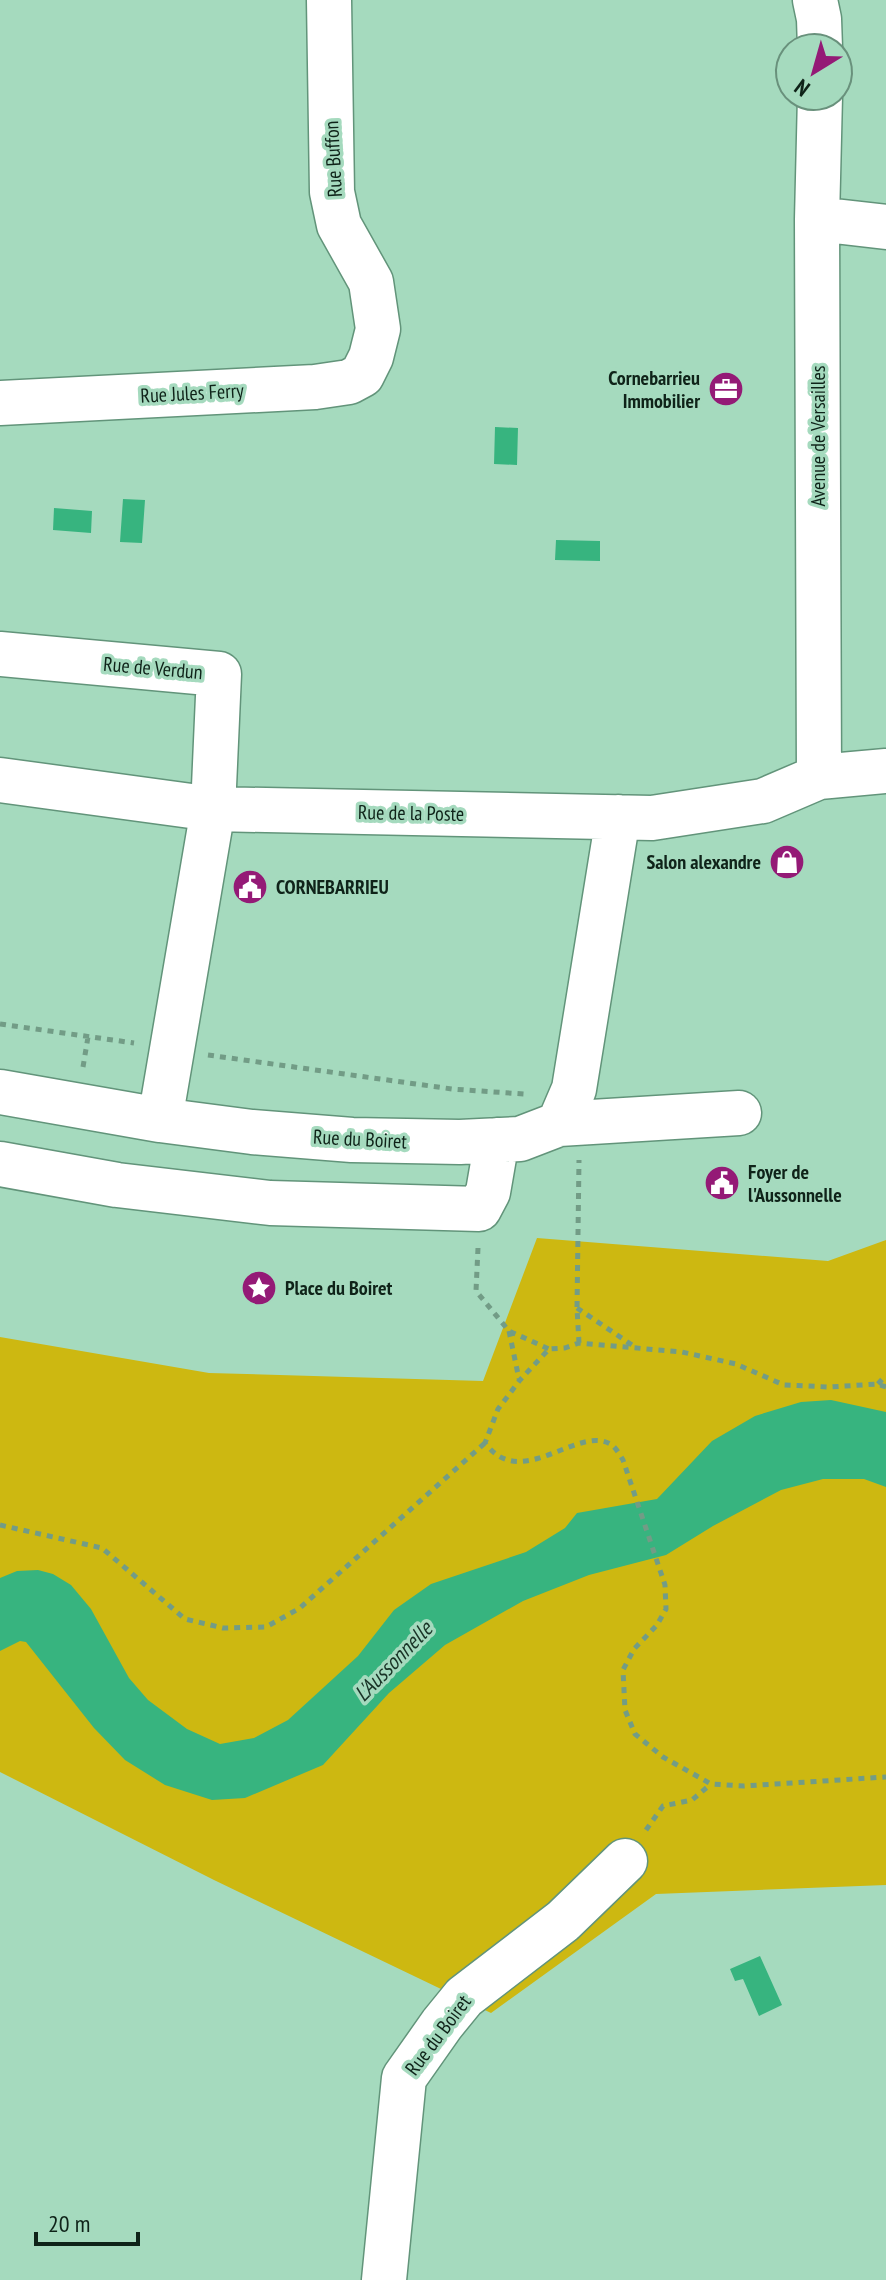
<svg xmlns="http://www.w3.org/2000/svg" width="886" height="2280" font-family="'PT Sans Narrow',sans-serif">
  <rect width="100%" height="100%" fill="#a5dabe"/>
  <path fill="#cdb811" d="M 537,1238 L 828,1261 L 886,1240 L 886,1885 L 656,1894 L 491,2013 L 214,1880 L 0,1772 L 0,1337 L 209,1373 L 483,1381 Z"/>
  <path fill="#37b47f" d="M 495,427 L 518,428 L 517,465 L 494,464 Z
    M 123,499 L 145,500 L 142,543 L 120,542 Z
    M 54,508 L 92,511 L 91,533 L 53,530 Z
    M 556,540 L 600,541 L 600,561 L 555,560 Z
    M 831,1400 L 886,1412 L 886,1487 L 864,1479 L 823,1479 L 781,1490 L 713,1526 L 666,1555 L 589,1575 L 523,1601 L 445,1645 L 389,1693 L 323,1765 L 245,1798 L 212,1800 L 165,1785 L 125,1760 L 94,1728 L 26,1642 L 20,1641 L 0,1651 L 0,1578 L 17,1571 L 38,1570 L 53,1574 L 71,1585 L 91,1609 L 129,1678 L 148,1700 L 187,1729 L 220,1744 L 254,1738 L 288,1720 L 358,1656 L 394,1610 L 431,1584 L 526,1552 L 565,1528 L 577,1513 L 657,1499 L 712,1441 L 755,1416 L 801,1402 Z
    M 760,1956 L 782,2005 L 759,2016 L 743,1979 L 735,1981 L 730,1969 Z"/>
  <g fill="none" stroke-linecap="round" stroke-linejoin="round">
    <defs>
      <path id="minor" d="M 815,0 L 819,19 L 820,48
        M 817,219 L 886,227
        M 0,403 L 315,387 L 349,382 L 362,375 L 371,357 L 378,329 L 371,282 L 339,225 L 332,192 L 329,0
        M 0,654 L 219,674 L 213,809 L 160,1120
        M 819,777 L 817,219 L 820,96
        M 0,780 L 213,809 L 652,818 L 763,801 L 819,777 L 886,771
        M 0,1092 L 160,1120 L 252,1132 L 352,1140 L 460,1142 L 520,1139 L 559,1124 L 739,1113
        M 559,1124 L 574,1089 L 618,817
        M 0,1164 L 117,1185 L 270,1203 L 479,1209 L 488,1192 L 497,1140
        M 384,2280 L 404,2078 L 442,2024 L 464,1997 L 563,1921 L 625,1861"/>
    </defs>
    <use href="#minor" stroke="#62947a" stroke-width="47"/>
    <path stroke="#729c86" stroke-width="5" stroke-dasharray="6 6" stroke-linecap="butt" d="M 0,1024 L 134,1043
      M 208,1055 L 452,1089 L 524,1094
      M 83,1067 L 88,1037
      M 478,1248 L 476,1291 L 509,1331 L 549,1349
      M 577,1308 L 635,1347
      M 509,1331 L 519,1379
      M 579,1343 L 577,1308 L 579,1160
      M 878,1384 L 886,1375
      M 886,1387 L 877,1384 L 829,1387 L 784,1385 L 736,1364 L 682,1352 L 579,1343 L 565,1348 L 549,1349 L 520,1380 L 498,1409 L 485,1443 C 522,1493 578,1423 612,1445 C 616,1448 620,1455 623,1460 L 665,1585 L 666,1609 L 657,1625 L 634,1649 L 623,1670 L 625,1710 L 635,1734 L 663,1757 L 711,1784 L 744,1786 L 886,1777
      M 0,1525 L 102,1548 L 185,1619 L 223,1628 L 266,1627 L 300,1608 L 485,1443
      M 646,1830 L 663,1806 L 692,1800 L 711,1784"/>
    <use href="#minor" stroke="#fff" stroke-width="44"/>
  </g>
  <defs>
    <symbol id="office-disc" viewBox="-11 -11 22 22"><circle r="9.5" fill="#941a76" stroke="#a5dabe"/><path d="M-6-3h4V-5.5h4V-3h4V5H-6ZM-1-4.5V-3h2v-1.5ZM-6 0V1H6V0Z" fill="#fff"/></symbol>
    <symbol id="shop-disc" viewBox="-11 -11 22 22"><circle r="9.5" fill="#941a76" stroke="#a5dabe"/><path d="M-5-2.5h2.3a2.7 3.5 0 0 1 5.4 0H5L5.5 6h-11ZM-1.5-2.5h3a1.5 2.3 0 0 0-3 0Z" fill="#fff"/></symbol>
    <symbol id="civic-disc" viewBox="-11 -11 22 22"><circle r="9.5" fill="#941a76" stroke="#a5dabe"/><path d="M-.6-6.5H3V-4.5H.6V-3L4-1V1h2V6H-6V1h2V-1L-.6-3ZM-1.2 2.5V6h2.4V2.5Z" fill="#fff"/></symbol>
    <symbol id="sight-disc" viewBox="-11 -11 22 22"><circle r="9.5" fill="#941a76" stroke="#a5dabe"/><path d="M0-6L1.8-2.2L6-1.7L2.9 1.2L3.7 5.4L0 3.3L-3.7 5.4L-2.9 1.2L-6-1.7L-1.8-2.2Z" fill="#fff"/></symbol>
  </defs>
  <g fill-rule="evenodd">
    <use href="#office-disc" x="706" y="369" width="40" height="40"/>
    <use href="#shop-disc" x="767" y="842" width="40" height="40"/>
    <use href="#civic-disc" x="230" y="867" width="40" height="40"/>
    <use href="#civic-disc" x="702" y="1163" width="40" height="40"/>
    <use href="#sight-disc" x="239" y="1268" width="40" height="40"/>
  </g>
  <g text-anchor="middle" dominant-baseline="central" stroke-width="7" stroke-linejoin="round" paint-order="stroke">
    <g font-size="20" fill="#0f2319" stroke="#a5dabe">
      <text transform="translate(333 159) rotate(-93)">Rue Buffon</text>
      <text transform="translate(192 393) rotate(-3)">Rue Jules Ferry</text>
      <text transform="translate(818 436) rotate(-90)">Avenue de Versailles</text>
      <text transform="translate(153 668) rotate(5)">Rue de Verdun</text>
      <text transform="translate(411 813) rotate(1)">Rue de la Poste</text>
      <text transform="translate(360 1139) rotate(3)">Rue du Boiret</text>
      <text transform="translate(438 2035) rotate(-53)">Rue du Boiret</text>
    </g>
    <g font-size="20" font-weight="bold" fill="#0f2319" stroke="#a5dabe" text-anchor="start">
      <text x="700" y="378" text-anchor="end">Cornebarrieu<tspan x="700" dy="23">Immobilier</tspan></text>
      <text x="761" y="862" text-anchor="end">Salon alexandre</text>
      <text x="276" y="887">CORNEBARRIEU</text>
      <text x="748" y="1172">Foyer de<tspan x="748" dy="23">l'Aussonnelle</tspan></text>
      <text x="285" y="1288">Place du Boiret</text>
    </g>
    <g font-size="22" font-style="italic" fill="#193326" stroke="#a5dabe">
      <text transform="translate(393 1661) rotate(-46)">L'Aussonnelle</text>
    </g>
  </g>
  <g transform="translate(814 72) rotate(217)"><circle r="38" fill="#a5dabe" stroke="#69917c" stroke-width="2"/>
  <path d="M0-6L14 30L0 20L-14 30Z" fill="#941a76"/>
  <text y="-12" font-size="22" font-weight="bold" text-anchor="middle" fill="#0f2319">N</text>
  </g>
  <path d="M36 2232v12h102v-12" fill="none" stroke="#0f2319" stroke-width="4"/>
  <text x="48" y="2232" font-size="24" fill="#0f2319" stroke="#a5dabe" stroke-width="6" paint-order="stroke">20 m</text>
</svg>
